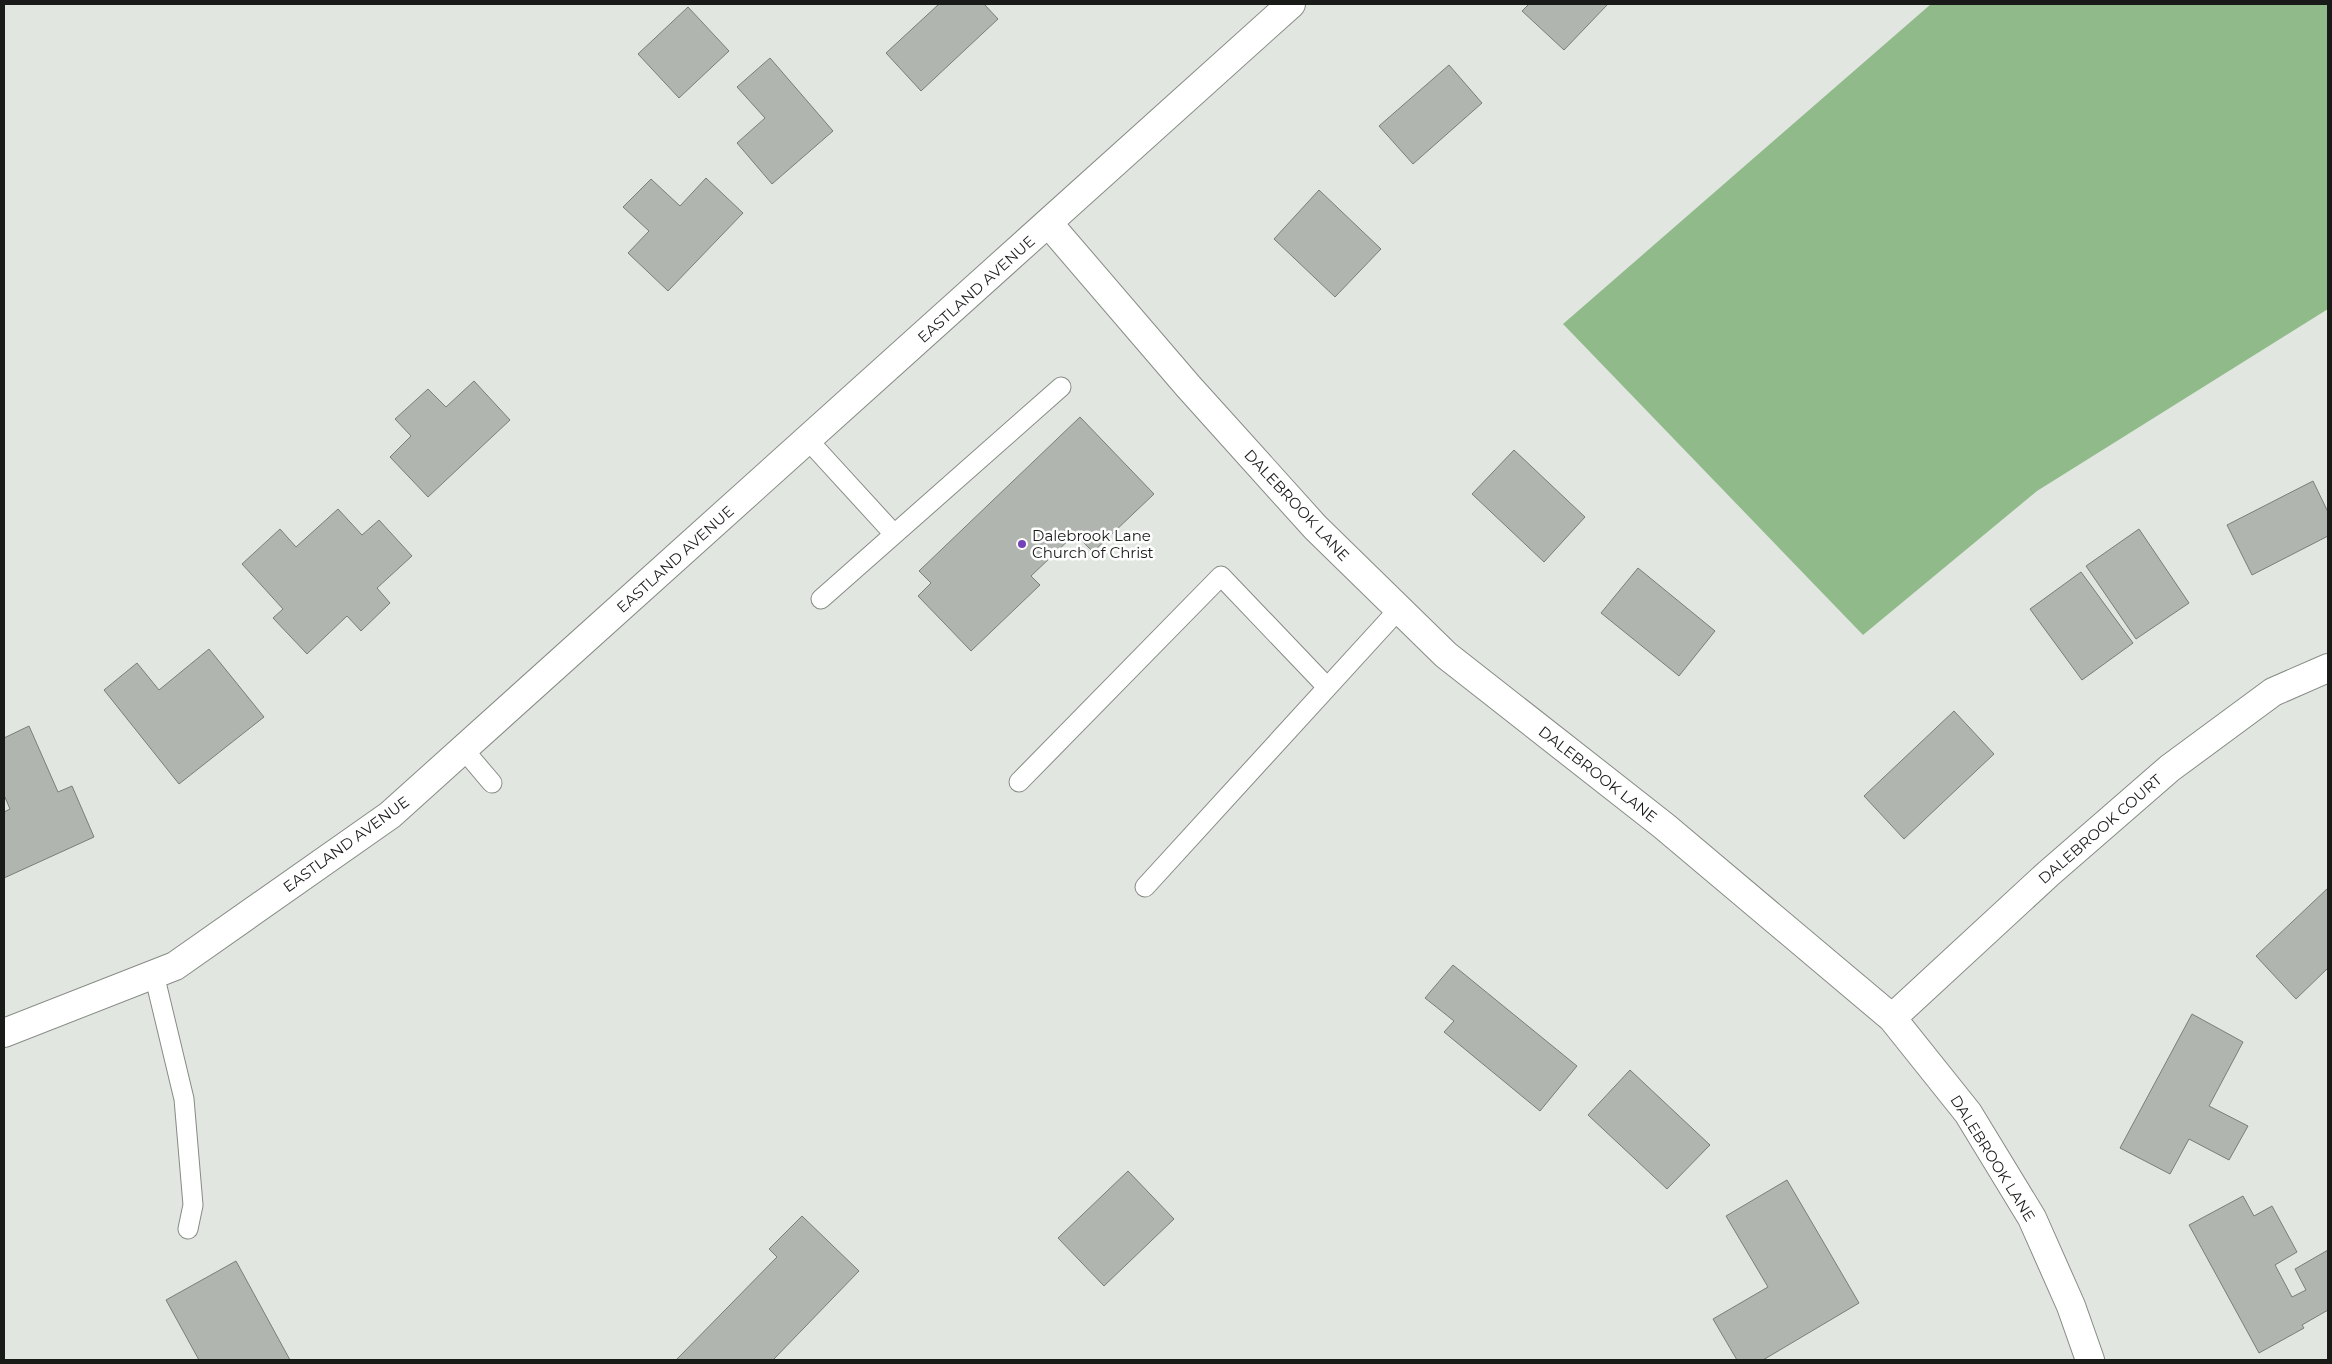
<svg xmlns="http://www.w3.org/2000/svg" width="2332" height="1364" font-family="Montserrat,sans-serif">
  <rect width="100%" height="100%" fill="#e1e7e0"/>
  <path fill="#91ba8b" d="M 1931,4 L 2328,4 L 2328,309 L 2037,491 L 1863,635 L 1563,324 Z"/>
  <path fill="#b0b6af" stroke="#797e78" d="M 939,4 L 984,4 L 998,19 L 921,91 L 886,53 Z
    M 1529,4 L 1608,4 L 1564,50 L 1522,11 Z
    M 688,7 L 729,51 L 679,98 L 638,54 Z
    M 770,58 L 833,131 L 772,184 L 737,143 L 765,118 L 737,87 Z
    M 1449,65 L 1482,103 L 1413,164 L 1379,126 Z
    M 706,178 L 743,213 L 668,291 L 628,253 L 649,231 L 623,207 L 651,179 L 680,206 Z
    M 1319,190 L 1381,249 L 1335,297 L 1274,239 Z
    M 474,381 L 510,420 L 428,497 L 390,457 L 411,436 L 395,419 L 428,389 L 446,407 Z
    M 1080,417 L 1154,494 L 1093,552 L 1075,534 L 1031,576 L 1040,585 L 971,651 L 918,596 L 931,583 L 919,571 Z
    M 1514,450 L 1585,517 L 1544,562 L 1472,494 Z
    M 2313,481 L 2328,512 L 2328,536 L 2252,575 L 2227,525 Z
    M 338,509 L 362,535 L 379,520 L 412,556 L 377,588 L 390,603 L 361,631 L 347,616 L 307,654 L 273,618 L 283,609 L 242,564 L 280,529 L 296,547 Z
    M 2139,529 L 2189,603 L 2136,639 L 2086,566 Z
    M 1638,568 L 1715,631 L 1679,676 L 1601,613 Z
    M 2081,572 L 2133,643 L 2082,680 L 2030,609 Z
    M 209,649 L 264,717 L 179,784 L 104,690 L 137,663 L 159,690 Z
    M 1954,711 L 1994,754 L 1904,839 L 1864,796 Z
    M 29,726 L 58,792 L 72,786 L 94,837 L 4,878 L 4,812 L 10,809 L 4,795 L 4,738 Z
    M 2328,888 L 2328,968 L 2296,999 L 2256,956 Z
    M 1453,965 L 1577,1066 L 1540,1111 L 1444,1032 L 1454,1021 L 1425,998 Z
    M 2192,1014 L 2243,1042 L 2209,1106 L 2248,1126 L 2229,1160 L 2189,1139 L 2170,1174 L 2120,1148 Z
    M 1630,1070 L 1710,1145 L 1667,1189 L 1588,1115 Z
    M 1128,1171 L 1174,1219 L 1104,1286 L 1058,1238 Z
    M 1787,1180 L 1859,1303 L 1763,1360 L 1737,1360 L 1713,1319 L 1768,1287 L 1726,1216 Z
    M 2243,1196 L 2254,1216 L 2272,1206 L 2297,1252 L 2275,1265 L 2292,1297 L 2306,1290 L 2295,1269 L 2328,1250 L 2328,1310 L 2302,1325 L 2304,1328 L 2259,1353 L 2189,1225 Z
    M 802,1216 L 859,1271 L 773,1360 L 676,1360 L 777,1257 L 769,1249 Z
    M 236,1261 L 290,1360 L 199,1360 L 166,1300 Z"/>
  <g fill="none" stroke-linecap="round" stroke-linejoin="round">
    <defs>
      <path id="lane" d="M 808,440 L 894,534
        M 821,599 L 1061,387
        M 464,750 L 492,783
        M 1019,782 L 1221,576 L 1327,687
        M 1145,887 L 1399,609
        M 154,974 L 184,1099 L 193,1205 L 188,1229"/>
      <path id="street" d="M 1049,224 L 1188,386 L 1315,527 L 1446,655 L 1664,826 L 1892,1018 L 1968,1113 L 2032,1218 L 2071,1306 L 2090,1360
        M 1892,1018 L 2048,874 L 2170,768 L 2273,692 L 2328,668"/>
      <path id="secondary" d="M 4,1033 L 175,966 L 390,815 L 1291,4"/>
    </defs>
    <use href="#lane" stroke="#868b85" stroke-width="21"/>
    <use href="#street" stroke="#868b85" stroke-width="30"/>
    <use href="#secondary" stroke="#868b85" stroke-width="30"/>
    <use href="#lane" stroke="#fff" stroke-width="19"/>
    <use href="#street" stroke="#fff" stroke-width="28"/>
    <use href="#secondary" stroke="#fff" stroke-width="28"/>
  </g>
  <circle fill="#7541b9" stroke="#fff" stroke-width="2" cx="1022" cy="544" r="5"/>
  <g text-anchor="middle" dominant-baseline="central" stroke-width="5" stroke-linejoin="round" paint-order="stroke">
    <g font-size="15" fill="#191b19" stroke="#fff">
      <text transform="translate(976 289) rotate(-42)">EASTLAND AVENUE</text>
      <text transform="translate(1297 505) rotate(47)">DALEBROOK LANE</text>
      <text transform="translate(675 559) rotate(-42)">EASTLAND AVENUE</text>
      <text transform="translate(1598 774) rotate(38)">DALEBROOK LANE</text>
      <text transform="translate(2100 829) rotate(-41)">DALEBROOK COURT</text>
      <text transform="translate(346 844) rotate(-36)">EASTLAND AVENUE</text>
      <text transform="translate(1993 1158) rotate(58)">DALEBROOK LANE</text>
    </g>
    <g font-size="15" fill="#191b19" stroke="#fff" text-anchor="start">
      <text x="1032" y="535">Dalebrook Lane<tspan x="1032" dy="17">Church of Christ</tspan></text>
    </g>
  </g>
  <rect width="2332" height="1364" fill="none" stroke="#191b19" stroke-width="10"/>
</svg>
